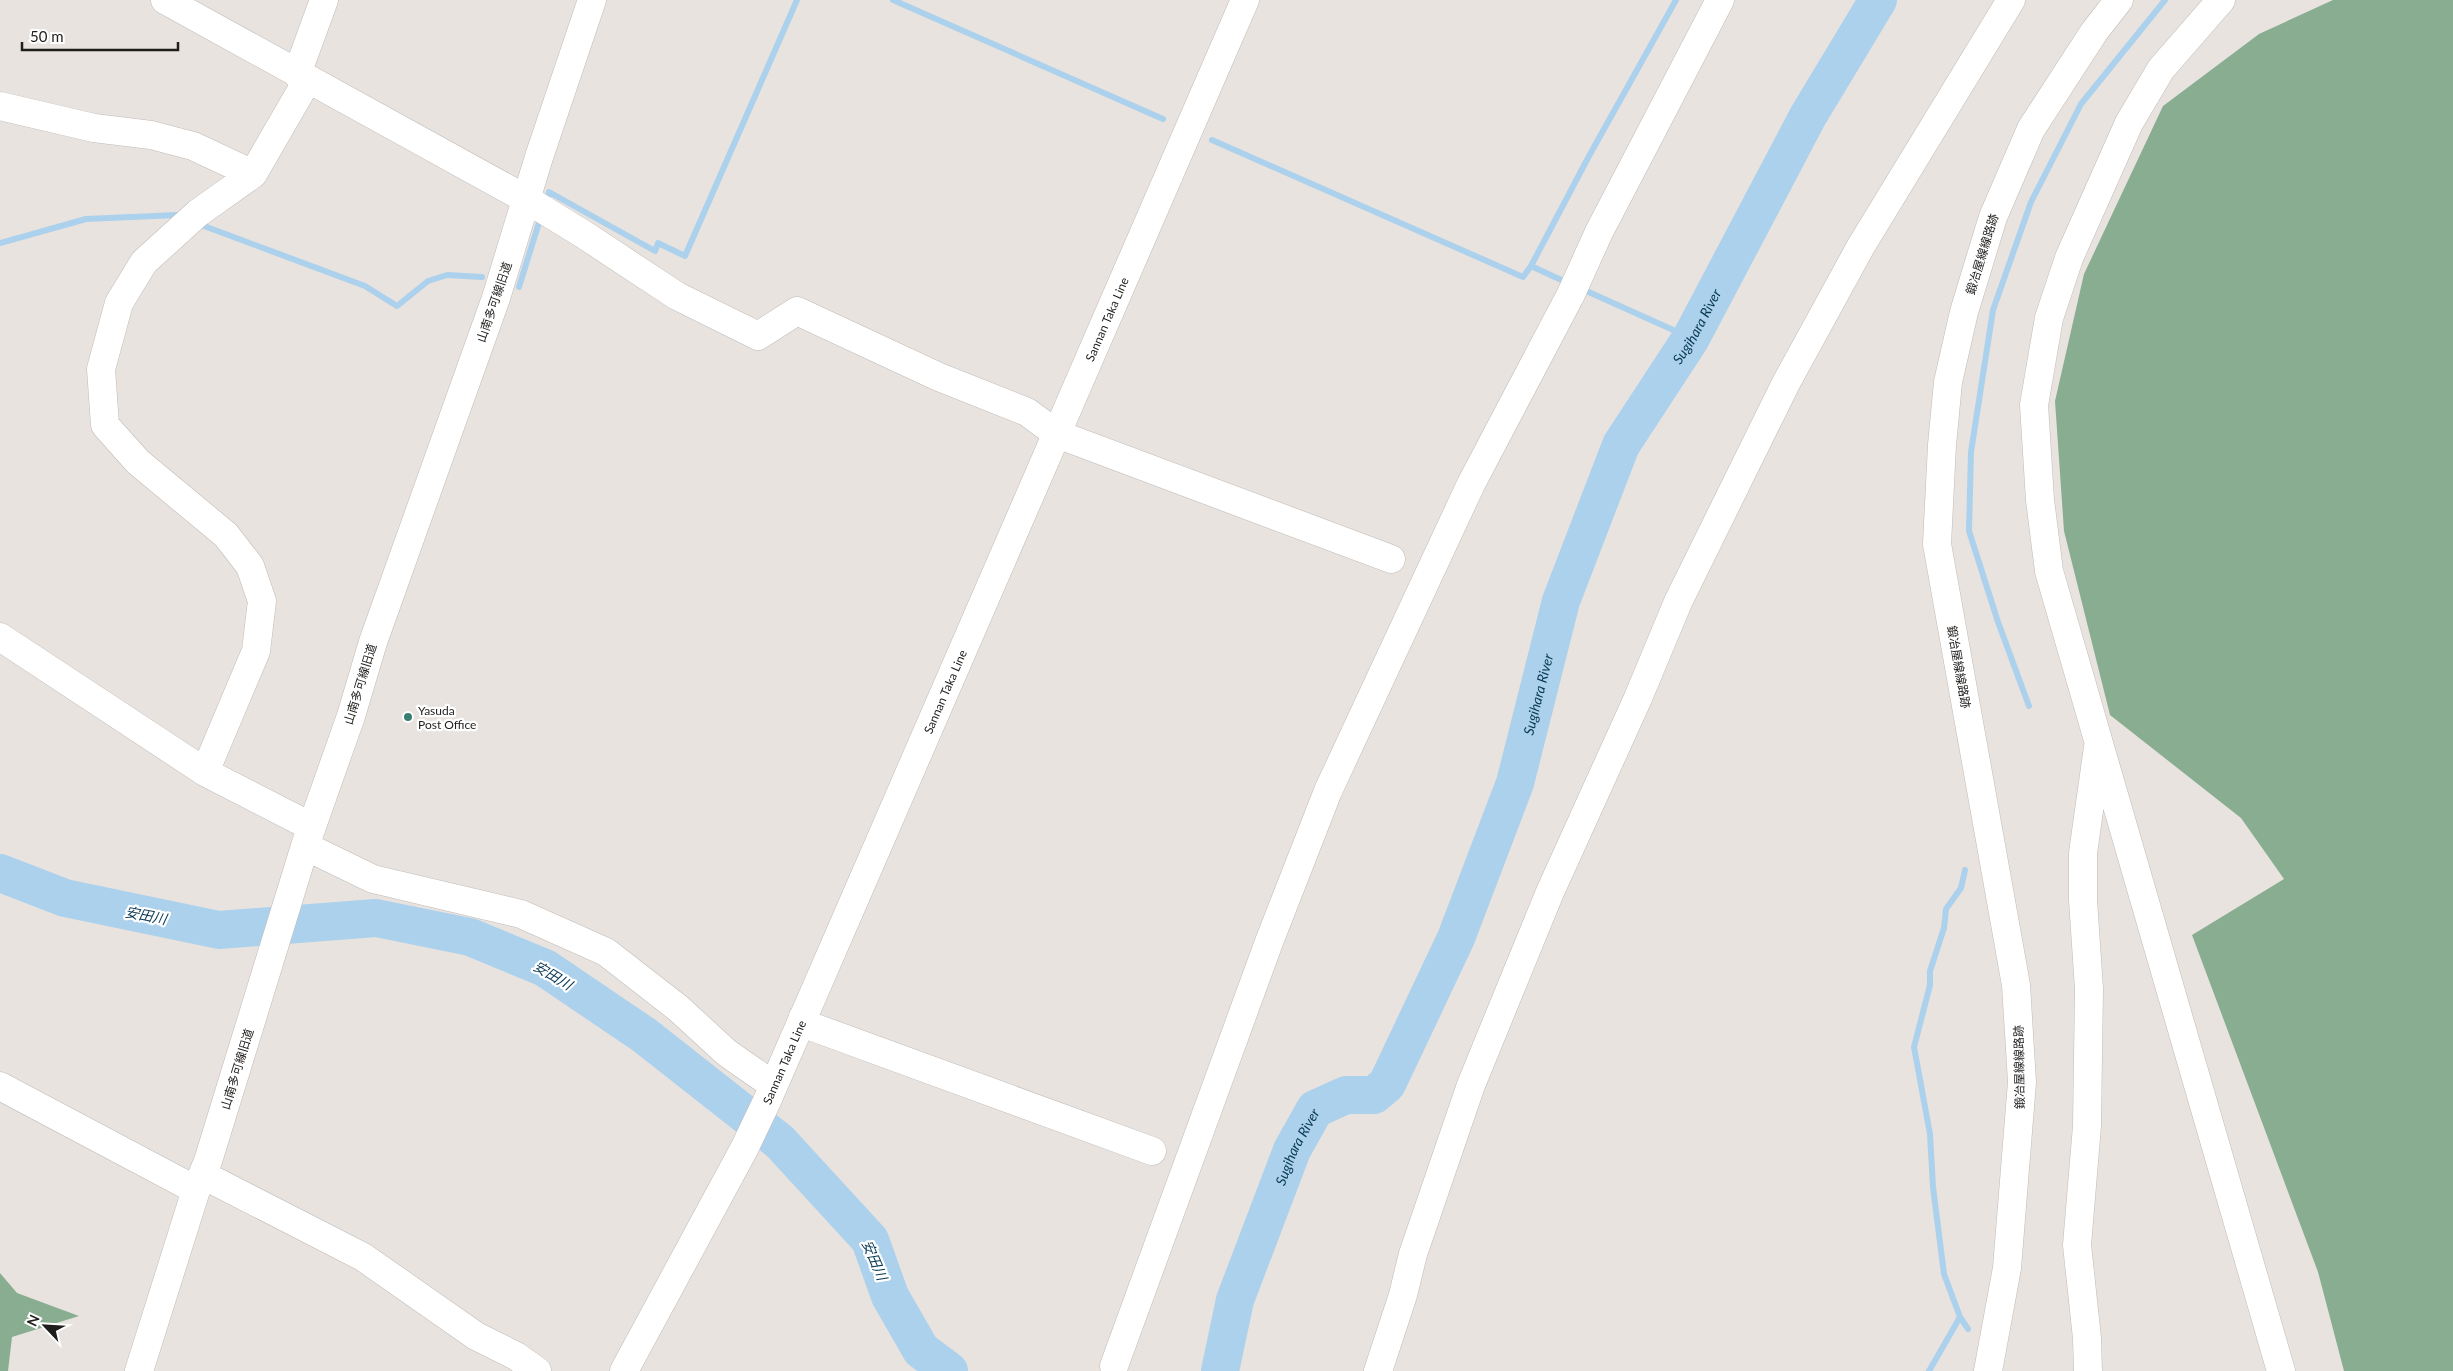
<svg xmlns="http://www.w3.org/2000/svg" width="2453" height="1371" font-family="Lato,'Noto Sans JP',sans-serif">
  <rect width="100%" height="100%" fill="#e9e3df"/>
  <path fill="#89ad91" d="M 2333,0 L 2453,0 L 2453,1371 L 2344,1371 L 2318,1272 L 2192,935 L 2284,879 L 2241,818 L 2110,715 L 2064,531 L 2055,401 L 2084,274 L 2163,106 L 2259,34 Z
    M 0,1273 L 17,1293 L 79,1316 L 12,1337 L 8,1371 L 0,1371 Z"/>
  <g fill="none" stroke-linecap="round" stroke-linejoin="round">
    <path stroke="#acd1ed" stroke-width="6" d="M 893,0 L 1163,119
      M 1212,140 L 1523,277 L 1531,266 L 1570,284
      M 545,205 L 549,192 L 655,251 L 658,243 L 685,256 L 797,0
      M 196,223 L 365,286 L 397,306 L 428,281 L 447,275 L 482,277
      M 0,243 L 86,219 L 177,215 L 182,217
      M 1531,266 L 1589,156 L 1676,0
      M 519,287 L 541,216
      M 1582,289 L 1691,338
      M 2029,706 L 1998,622 L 1969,531 L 1971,452 L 1993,310 L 2031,202 L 2081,104 L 2165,0
      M 1965,870 L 1961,888 L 1946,909 L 1944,928 L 1930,971 L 1930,985 L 1914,1047 L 1930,1134 L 1933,1187 L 1944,1274 L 1960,1317 L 1968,1329
      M 1929,1371 L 1960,1317"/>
    <g stroke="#acd1ed" stroke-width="38">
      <path d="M 0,873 L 65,898 L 219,930 L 376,918 L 470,937 L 545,968 L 644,1035 L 780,1142 L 870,1240 L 890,1296 L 921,1350 L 949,1371"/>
      <path id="s1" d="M 1220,1371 L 1235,1300 L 1292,1150 L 1315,1109 L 1346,1095 L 1374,1095 L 1387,1084 L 1456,938 L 1515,783 L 1561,601 L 1621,445 L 1691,338 L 1808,116 L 1878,0"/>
    </g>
    <defs>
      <path id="minor" d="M 165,0 L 526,199 L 583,234 L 677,296 L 758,336 L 797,311 L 939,377 L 1027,412 L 1057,434 L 1391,559
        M 2221,0 L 2161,69 L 2129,123 L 2069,258 L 2049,318 L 2034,405 L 2040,500 L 2049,571 L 2281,1371
        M 297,74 L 324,0
        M 0,106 L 94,128 L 151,135 L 193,146 L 253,174
        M 0,637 L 205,772 L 312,827
        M 205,772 L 256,651 L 262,601 L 250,566 L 226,535 L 138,462 L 105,425 L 101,369 L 119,303 L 144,262 L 198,213 L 253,174 L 308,79
        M 305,846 L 373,879 L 521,914 L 606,952 L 678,1008 L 727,1053 L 773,1085
        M 803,1017 L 810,1026 L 1152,1151
        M 0,1086 L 196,1190
        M 203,1175 L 363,1257 L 476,1336 L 516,1356 L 537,1371
        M 1114,1366 L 1269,942 L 1328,791 L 1471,484 L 1571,294 L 1599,232 L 1720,0
        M 139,1371 L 196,1190 L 208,1161 L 305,846 L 351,716 L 373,642 L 496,298 L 539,157 L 592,0
        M 1378,1371 L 1403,1295 L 1413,1254 L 1471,1085 L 1550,892 L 1638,698 L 1678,602 L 1786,383 L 1861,246 L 2011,0
        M 1988,1371 L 2007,1268 L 2022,1082 L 2016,985 L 1937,544 L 1942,445 L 1948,382 L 1964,312 L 1993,217 L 2031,129 L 2094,32 L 2119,0
        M 2088,1371 L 2087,1338 L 2077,1245 L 2087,1126 L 2089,989 L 2083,900 L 2083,853 L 2098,747"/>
      <g id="major">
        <path id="s2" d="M 624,1371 L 744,1149 L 767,1101 L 1245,0"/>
      </g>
    </defs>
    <use href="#minor" stroke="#c1bbb7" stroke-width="29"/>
    <use href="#major" stroke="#c1bbb7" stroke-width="29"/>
    <use href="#minor" stroke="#fff" stroke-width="28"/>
    <use href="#major" stroke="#fff" stroke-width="28"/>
  </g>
  <circle fill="#397e71" stroke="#fff" stroke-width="2" cx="408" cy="717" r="5"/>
  <g text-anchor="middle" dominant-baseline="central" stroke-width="4.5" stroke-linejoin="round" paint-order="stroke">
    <g font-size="12" fill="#1f1d1b" stroke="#fff">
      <text transform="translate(1982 254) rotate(-73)">鍛冶屋線線路跡</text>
      <text transform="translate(494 302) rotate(-71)">山南多可線旧道</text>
      <text stroke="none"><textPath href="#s2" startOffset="1158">Sannan Taka Line</textPath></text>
      <text transform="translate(1959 667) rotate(80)">鍛冶屋線線路跡</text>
      <text transform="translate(360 684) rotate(-73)">山南多可線旧道</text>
      <text stroke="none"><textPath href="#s2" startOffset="752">Sannan Taka Line</textPath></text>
      <text stroke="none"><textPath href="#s2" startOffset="348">Sannan Taka Line</textPath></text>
      <text transform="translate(2019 1067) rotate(-91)">鍛冶屋線線路跡</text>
      <text transform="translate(237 1069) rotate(-73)">山南多可線旧道</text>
    </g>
    <g font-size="12" fill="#1f1d1b" stroke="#fff" text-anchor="start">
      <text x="418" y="710">Yasuda<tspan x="418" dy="14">Post Office</tspan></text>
    </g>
    <g font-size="14" font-style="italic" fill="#083854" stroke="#fff">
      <text stroke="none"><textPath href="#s1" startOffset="1182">Sugihara River</textPath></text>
      <text stroke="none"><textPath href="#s1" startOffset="778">Sugihara River</textPath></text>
      <text transform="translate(146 915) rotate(11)">安田川</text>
      <text transform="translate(553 975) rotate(31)">安田川</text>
      <text stroke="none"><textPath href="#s1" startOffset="238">Sugihara River</textPath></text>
      <text transform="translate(875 1260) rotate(67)">安田川</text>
    </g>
  </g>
  <g transform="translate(45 1326) rotate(295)" stroke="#ffffff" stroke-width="4" paint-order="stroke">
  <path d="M0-4L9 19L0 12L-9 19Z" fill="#1f1d1b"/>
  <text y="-8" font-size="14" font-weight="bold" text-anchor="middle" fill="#1f1d1b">N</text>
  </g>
  <path d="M22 42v8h156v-8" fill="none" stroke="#1f1d1b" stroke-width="2.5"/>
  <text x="30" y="42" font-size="15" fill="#1f1d1b" stroke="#ffffff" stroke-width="4" paint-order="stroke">50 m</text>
</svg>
